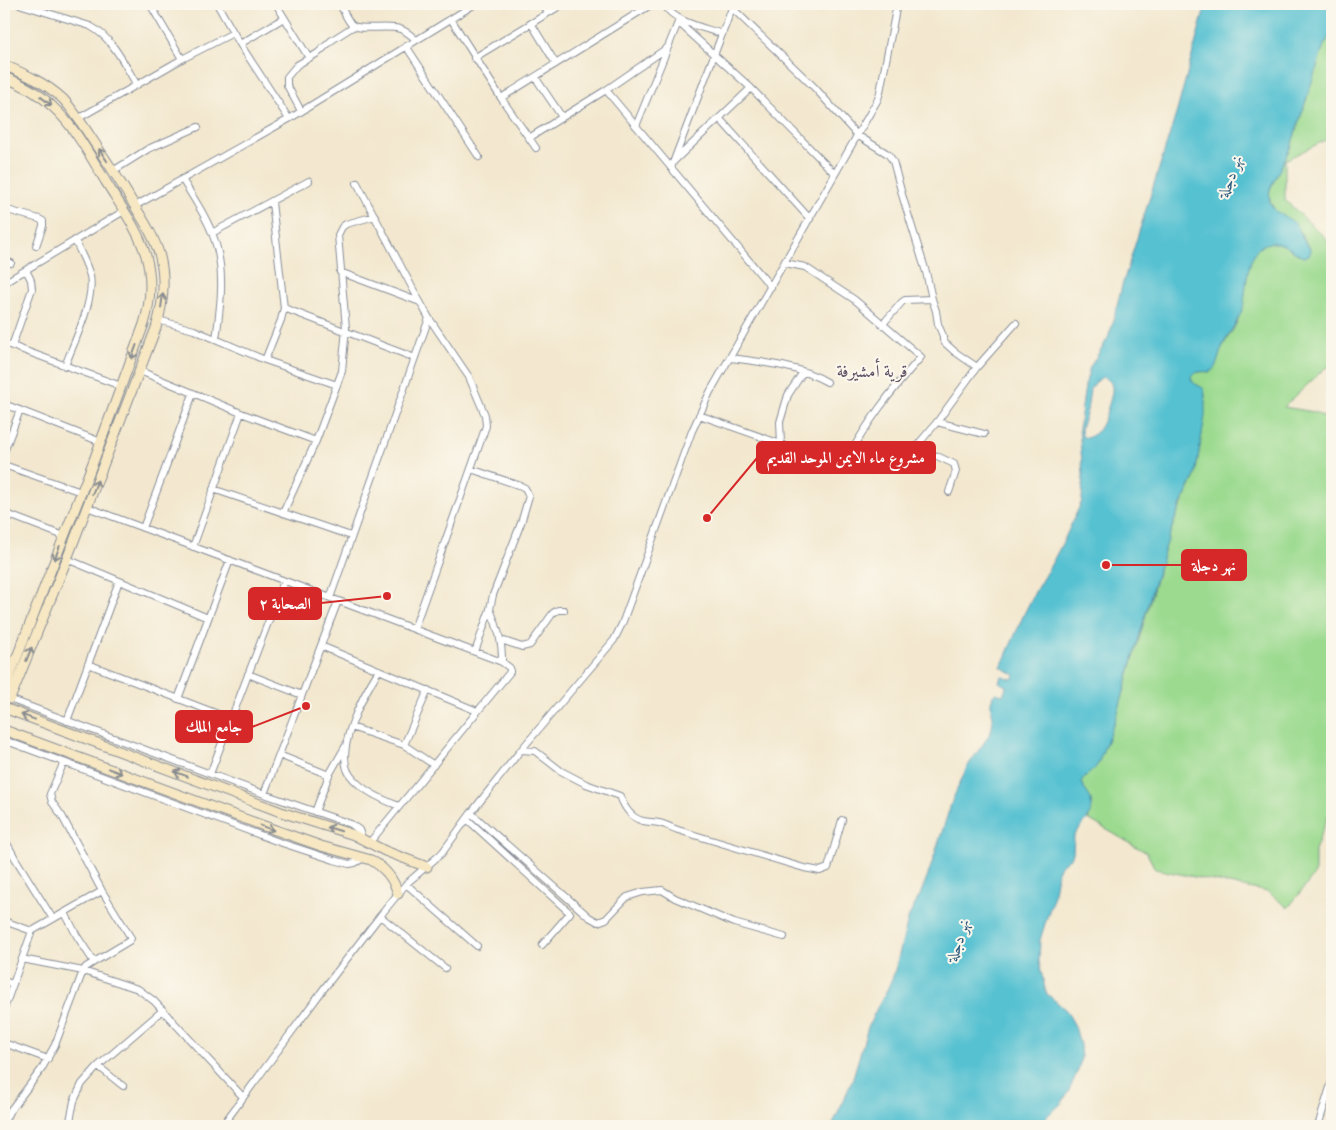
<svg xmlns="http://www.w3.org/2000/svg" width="1336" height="1130" font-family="'IM FELL Great Primer',Amiri,serif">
  <rect width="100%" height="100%" fill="#fbf7ec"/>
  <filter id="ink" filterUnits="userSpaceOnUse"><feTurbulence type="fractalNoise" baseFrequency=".02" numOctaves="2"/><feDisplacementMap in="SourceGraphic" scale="10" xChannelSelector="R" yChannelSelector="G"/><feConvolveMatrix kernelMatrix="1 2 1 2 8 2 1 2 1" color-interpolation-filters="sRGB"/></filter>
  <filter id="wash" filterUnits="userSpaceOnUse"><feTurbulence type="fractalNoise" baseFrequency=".0096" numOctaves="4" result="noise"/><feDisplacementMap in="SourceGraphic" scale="20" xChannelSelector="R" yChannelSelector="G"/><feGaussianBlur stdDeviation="1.12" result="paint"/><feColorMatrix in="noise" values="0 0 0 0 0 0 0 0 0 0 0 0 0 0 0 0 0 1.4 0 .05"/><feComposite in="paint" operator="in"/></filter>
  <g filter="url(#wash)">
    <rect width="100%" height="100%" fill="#f3e8cf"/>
    <path fill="#9bda8f" stroke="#5b8476" d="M 1332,32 L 1332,137 L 1285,160 L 1285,200 L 1332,244 L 1332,365 L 1324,369 L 1284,407 L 1314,412 L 1332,421 L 1332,806 L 1315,850 L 1315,874 L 1288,908 L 1268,892 L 1155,869 L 1147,853 L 1088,819 C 1097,803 1089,797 1081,783 L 1081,781 L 1098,764 L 1119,709 L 1166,545 L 1176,517 L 1195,476 L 1203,427 L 1205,396 C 1204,384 1197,388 1193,382 C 1186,371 1205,371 1210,372 C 1217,367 1218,356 1222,348 C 1225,341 1230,335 1234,328 C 1237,323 1239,316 1241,310 C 1248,292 1243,247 1269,243 C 1284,240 1292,253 1304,257 L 1310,248 C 1305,242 1303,237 1300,231 C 1298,228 1293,225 1291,223 C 1278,213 1267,207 1270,189 L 1291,146 L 1324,45 Z"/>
    <path fill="#56c1d1" stroke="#387898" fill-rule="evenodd" d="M 1206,4 L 1332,4 L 1332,32 L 1324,45 L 1291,146 L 1270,189 C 1265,216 1287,212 1298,227 C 1300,230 1300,234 1302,238 C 1305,242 1309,246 1311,251 L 1309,255 L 1304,257 C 1295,254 1287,244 1277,243 C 1244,239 1248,286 1243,307 C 1238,322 1230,331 1223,345 C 1219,353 1218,368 1210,372 C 1205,371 1185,371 1193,382 C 1195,385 1201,386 1204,389 L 1205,396 L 1205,416 L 1195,476 L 1180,506 L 1172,527 L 1153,587 L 1119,709 L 1098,764 C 1093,773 1082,776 1081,783 L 1091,799 L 1091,814 L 1074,836 L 1073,853 L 1071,857 L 1062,864 L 1058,869 L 1053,898 L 1040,940 L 1039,962 L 1046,993 L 1066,1010 L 1075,1026 L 1080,1045 L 1081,1058 L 1078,1070 L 1069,1091 L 1060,1105 L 1047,1116 L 1041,1126 L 832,1126 L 852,1081 L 868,1027 L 877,1008 L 886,992 L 894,974 L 909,916 L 920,895 L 929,872 L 952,801 L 967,767 L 988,737 L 992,728 L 993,716 L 991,708 L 991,702 L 993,695 L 995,693 L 1003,695 L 1007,686 L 999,682 L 1001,677 L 1003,676 L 1011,679 L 1013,679 L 1015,675 L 1001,667 L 1024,614 L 1037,588 L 1052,563 L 1065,538 L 1082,501 L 1083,474 L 1079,428 L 1085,386 L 1090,367 L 1108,338 L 1112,326 L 1122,286 L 1177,111 ZM 1102,377 C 1119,381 1110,399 1107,411 C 1103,422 1099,435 1086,438 L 1082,436 L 1081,429 L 1087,411 L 1090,389 L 1096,382 Z"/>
  </g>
  <g filter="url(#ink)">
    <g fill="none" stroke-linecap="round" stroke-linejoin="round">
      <defs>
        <path id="street" d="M 19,4 L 90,26 C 113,38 124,64 137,85
          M 150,4 L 182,59
          M 217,4 L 240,44 L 289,119
          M 276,4 L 309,58
          M 340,4 C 343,10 347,20 352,25 C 359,31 389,25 400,29 C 406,31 411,35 416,40
          M 543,4 L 548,13
          M 663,4 C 676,23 702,27 722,34
          M 451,19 L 501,98 L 536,148
          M 678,22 L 751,88 L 835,174
          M 531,23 L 556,64
          M 240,44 L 284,18
          M 406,46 L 479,157
          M 474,58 L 563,4
          M 535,77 L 562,117
          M 606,90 L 771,287
          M 501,98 L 652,4
          M 301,111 L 287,85 L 287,77 L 297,65 L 318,53 L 332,40 L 354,26
          M 79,118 L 182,59 L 233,33
          M 719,118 L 810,219
          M 636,126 L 679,20
          M 529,138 L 606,90 L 667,48
          M 674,161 L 751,88
          M 671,168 L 732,8
          M 113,171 L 148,149 L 198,127
          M 182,179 C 192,196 205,214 212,233 C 226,267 221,303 216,339
          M 357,183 L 414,291 L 429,318 L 469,377 L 485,415 L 486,426 L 414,629
          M 135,206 L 289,119 L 475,4
          M 4,209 L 39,219 L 43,221 L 43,226 L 36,246
          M 212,233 L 309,181
          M 4,260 L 11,263
          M 785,263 L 805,267 L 855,300 L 921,357 C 890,392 867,422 845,463
          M 340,272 L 420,302
          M 4,283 L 124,211
          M 284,308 L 415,358
          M 158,320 L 194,330 L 265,360 L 337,385
          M 882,325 L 902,302 L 905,300 L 932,299
          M 4,343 L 121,386
          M 12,346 L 32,289 L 31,280 L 26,270
          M 730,358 C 761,362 800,366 827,382
          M 265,360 L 281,320 L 284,308 L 272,202
          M 65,366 C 74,342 95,300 90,276 C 87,264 80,252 75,240
          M 977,367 L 1016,323
          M 140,371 L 241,413 L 316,441
          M 4,404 L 101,442
          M 699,415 L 781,444 L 806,455 L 845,463 L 871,466 L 901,458 L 915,448 L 937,422 L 977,367 L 955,352 L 945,343 L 943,340 L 943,336 L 938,324 L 936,311 L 932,299 L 926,272 L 903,198 L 893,161 L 888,154 L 857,135 L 815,88 L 728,4
          M 937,422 L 984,434
          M 781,444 L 780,422 L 788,395 L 803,372
          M 915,448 L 937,456 L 954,464 L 956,471 L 949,492
          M 4,452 L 20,410
          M 4,465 L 81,492
          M 471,469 L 521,486 L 525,488 L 529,496 L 521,523 L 493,595 L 490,609 L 475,652
          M 213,489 L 351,536
          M 87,507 L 502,662 L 510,668 L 510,672 L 370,842
          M 4,513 L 64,536
          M 283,513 L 316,441 L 342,371 L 346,328 L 338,235 L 342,227 L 346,224 L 375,216
          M 143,528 L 193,394
          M 193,547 L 241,413
          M 67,559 L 208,618
          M 330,598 L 429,318
          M 490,609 C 498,627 503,643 502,662
          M 501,640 L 522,647 L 530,645 L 553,613 L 558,610 L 564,610
          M 321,646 L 477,711
          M 88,664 L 231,719
          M 379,670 C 365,692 333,750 350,775 C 360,789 383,800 399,806
          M 248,674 L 302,695
          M 4,697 L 264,794 L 351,824 L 359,830 L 362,838
          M 178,699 L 230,560
          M 67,721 L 119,581
          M 351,727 L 404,745 L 434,765
          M 4,740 L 279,842 L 334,860 L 349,864 L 355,863 L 364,858
          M 404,745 L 428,690
          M 521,750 L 614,640 L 622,624 L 692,431 L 710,392 L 878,99 L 880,92 L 897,4
          M 4,753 L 8,742
          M 279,755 L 329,775 L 345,747
          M 64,762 L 50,794 L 52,802 L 62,816 L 102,891 L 131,938 L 129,941 L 94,962
          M 210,774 L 284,581
          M 264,794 L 338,601
          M 315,812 L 329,775
          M 471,813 L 589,917 L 598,922 L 606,919 L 627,897 L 643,892 L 662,890 L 675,898 L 734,923 L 784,937
          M 467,819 L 570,913 L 542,945
          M 4,838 L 15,858 L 53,919
          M 406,884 L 477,946
          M 380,916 L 445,968
          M 4,921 L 32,931
          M 22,959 L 83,971 L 138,989 L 154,1001 L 243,1097
          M 4,981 L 13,984
          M 4,1009 L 32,931 L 102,891
          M 4,1043 L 48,1059
          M 98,1066 L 123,1086
          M 4,1122 L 9,1112 L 41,1070 L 55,1045 L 83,971 L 86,967 L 94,962 L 77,936 L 65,913
          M 69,1126 L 74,1101 L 82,1084 L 98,1066 L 163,1010
          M 222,1126 L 322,991 L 380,916 L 406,884 L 442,853 L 471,813 L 521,750 L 535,751 L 561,771 L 586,784 L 620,796 C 624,807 631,818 643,821 C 648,822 654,822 659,823 C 665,824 672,828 678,830 L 804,868 L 820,871 L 828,868 L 842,820
          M 1318,1126 L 1332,1081"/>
        <path id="secondary" d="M 4,65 C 25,74 46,83 63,99 C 74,111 83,125 92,139 C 104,157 116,175 127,193 C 139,214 154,234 160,257 C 166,281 163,305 156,328 L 67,559 L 10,699
          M 4,77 C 22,84 39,93 53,107 C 75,127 90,156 106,182 C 120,205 138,229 146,256 C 152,278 151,301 144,324 L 94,460 L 4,690
          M 4,708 L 281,812 L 354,835 L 385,851 L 427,867
          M 4,730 L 264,826 L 321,846 L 371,860 C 385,868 394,879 398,894"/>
      </defs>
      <use href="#street" stroke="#878c96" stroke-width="8"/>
      <use href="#secondary" stroke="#878c96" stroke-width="11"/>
      <use href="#street" stroke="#fff" stroke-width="6"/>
      <use href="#secondary" stroke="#f7e8c3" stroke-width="9"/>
    </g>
    <defs><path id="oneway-shaft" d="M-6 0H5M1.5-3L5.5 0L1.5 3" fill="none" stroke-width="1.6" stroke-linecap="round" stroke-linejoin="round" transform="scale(1.25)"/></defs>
    <g stroke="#898c90">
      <use href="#oneway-shaft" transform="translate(46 101) rotate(39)"/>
      <use href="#oneway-shaft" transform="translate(103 155) rotate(-124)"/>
      <use href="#oneway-shaft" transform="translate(162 301) rotate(-82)"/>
      <use href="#oneway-shaft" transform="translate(134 352) rotate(110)"/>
      <use href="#oneway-shaft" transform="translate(95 487) rotate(-69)"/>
      <use href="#oneway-shaft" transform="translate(57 553) rotate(111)"/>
      <use href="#oneway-shaft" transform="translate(29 654) rotate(-68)"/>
      <use href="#oneway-shaft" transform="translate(28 717) rotate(-160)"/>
      <use href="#oneway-shaft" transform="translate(115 771) rotate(21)"/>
      <use href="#oneway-shaft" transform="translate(181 774) rotate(-159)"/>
      <use href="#oneway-shaft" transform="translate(267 828) rotate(20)"/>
      <use href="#oneway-shaft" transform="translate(334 829) rotate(-163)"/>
    </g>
  </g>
  <g text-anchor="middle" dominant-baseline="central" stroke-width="4" stroke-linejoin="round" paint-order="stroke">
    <g font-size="16" font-style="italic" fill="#2d5b80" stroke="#fbf7ec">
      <text transform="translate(1230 176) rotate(-70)">نهر دجلة</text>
      <text transform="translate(958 940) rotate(-73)">نهر دجلة</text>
    </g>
    <g font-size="18" fill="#5e5265" stroke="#fbf7ec">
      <text x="872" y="371">قرية أمشيرفة</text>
    </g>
  </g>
  <path fill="none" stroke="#d62828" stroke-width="2" d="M707 518L757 458M1106 565L1182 565M387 596L321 603M306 706L252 727"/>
  <g fill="#d62828" stroke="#fbf7ec" stroke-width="2">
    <circle cx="707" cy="518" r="5"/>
    <circle cx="1106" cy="565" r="5"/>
    <circle cx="387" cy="596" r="5"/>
    <circle cx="306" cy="706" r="5"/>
  </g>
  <g fill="#d62828" stroke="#d62828" stroke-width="2">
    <rect x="757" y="442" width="178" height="31" rx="5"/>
    <rect x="1182" y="550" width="64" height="30" rx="5"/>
    <rect x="249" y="588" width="72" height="31" rx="5"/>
    <rect x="176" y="711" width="76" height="31" rx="5"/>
  </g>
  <g font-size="16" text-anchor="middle" font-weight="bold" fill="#fff">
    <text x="846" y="463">مشروع ماء الايمن الموحد القديم</text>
    <text x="1214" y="571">نهر دجلة</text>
    <text x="285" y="609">الصحابة ٢</text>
    <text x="214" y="732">جامع الملك</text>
  </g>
  <rect width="1336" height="1130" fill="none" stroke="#fbf7ec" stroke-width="20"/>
</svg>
